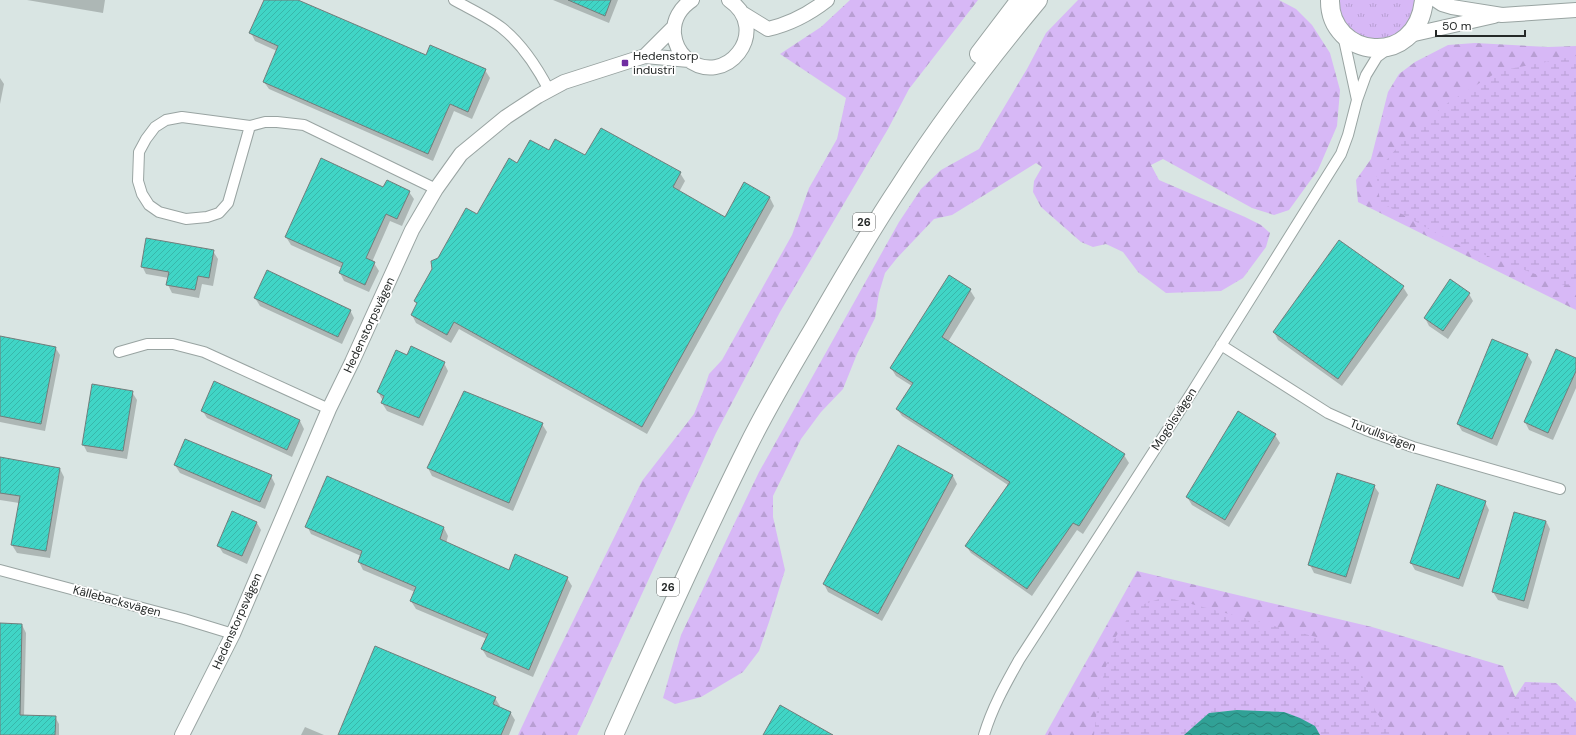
<svg xmlns="http://www.w3.org/2000/svg" width="1576" height="735" font-family="'DM Sans',sans-serif">
  <defs>
    <pattern id="grass-tufts" width="24" height="20" patternUnits="userSpaceOnUse"><rect width="24" height="20" fill="#d7b8f6"/><path d="M3 7l-1-3M5 7V3M7 7l1-3M15 17l-1-3M17 17v-4M19 17l1-3" fill="none" stroke="#b89ed3"/></pattern>
    <pattern id="forest-firs" width="22" height="20" patternUnits="userSpaceOnUse"><rect width="22" height="20" fill="#d7b8f6"/><path d="M5 1l3.5 6h-7zM16 11l3.5 6h-7z" fill="#b89ed3"/></pattern>
    <pattern id="wetland-marsh" width="20" height="14" patternUnits="userSpaceOnUse"><rect width="20" height="14" fill="#d7b8f6"/><path d="M1 5h8M5 5V1M11 12h8M15 12V8" fill="none" stroke="#b89ed3"/></pattern>
    <pattern id="water-waves" width="16" height="10" patternUnits="userSpaceOnUse"><rect width="16" height="10" fill="#31a196"/><path d="M0 5q4-4 8 0t8 0" fill="none" stroke="#29837a"/></pattern>
    <pattern id="building-hatch" width="6" height="6" patternUnits="userSpaceOnUse"><rect width="6" height="6" fill="#40d5c6"/><path d="M-1 1l2-2M0 6l6-6M5 7l2-2" fill="none" stroke="#38b7aa"/></pattern>
  </defs>
  <rect width="100%" height="100%" fill="#d9e5e3"/>
  <path fill="url(#grass-tufts)" d="M 1337,0 L 1416,0 C 1414,11 1412,20 1404,28 C 1386,48 1350,39 1341,15 C 1339,11 1338,5 1337,0 Z"/>
  <path fill="url(#forest-firs)" d="M 850,0 L 978,0 L 909,89 L 888,129 L 780,312 L 716,433 L 577,735 L 518,735 L 541,686 L 642,481 L 694,414 L 704,389 L 709,374 L 722,360 L 792,235 L 809,188 L 837,139 L 846,98 L 780,54 L 821,27 Z
    M 1078,0 L 1279,0 L 1296,9 L 1312,25 L 1330,53 L 1340,90 L 1337,126 L 1318,170 L 1289,210 L 1274,215 L 1252,208 L 1163,159 L 1151,165 L 1159,180 L 1245,217 L 1261,225 L 1270,233 L 1266,247 L 1243,278 L 1221,291 L 1166,293 L 1138,272 L 1123,252 L 1106,244 L 1093,247 L 1081,242 L 1041,207 L 1033,192 L 1034,181 L 1042,167 L 1036,163 L 952,215 L 934,219 L 897,258 L 885,273 L 879,293 L 875,318 L 857,354 L 843,389 L 821,412 L 801,439 L 773,496 L 773,517 L 785,570 L 769,622 L 759,651 L 743,672 L 701,697 L 675,704 L 663,698 L 681,635 L 759,472 L 899,222 L 921,189 L 941,170 L 979,149 L 1027,69 L 1046,33 Z
    M 1475,43 L 1548,47 L 1576,46 L 1576,310 L 1358,202 L 1356,180 L 1371,159 L 1388,92 L 1399,74 L 1415,62 L 1448,45 Z
    M 1137,571 L 1372,627 L 1503,666 L 1525,722 L 1576,720 L 1576,735 L 1320,735 L 1284,712 L 1237,710 L 1209,713 L 1184,735 L 1045,735 Z"/>
  <path fill="url(#wetland-marsh)" d="M 1576,56 L 1576,167 L 1573,176 L 1576,182 L 1576,286 L 1564,285 L 1456,244 L 1380,202 L 1376,172 L 1410,133 L 1449,102 L 1499,71 Z
    M 1165,597 L 1324,639 L 1359,667 L 1375,710 L 1392,735 L 1320,735 L 1315,726 L 1284,712 L 1237,710 L 1209,713 L 1184,735 L 1094,735 L 1099,692 L 1113,641 L 1135,607 Z
    M 1525,682 L 1556,683 L 1576,702 L 1576,735 L 1507,735 L 1506,711 Z"/>
  <path fill="url(#water-waves)" d="M 1237,710 L 1284,712 L 1300,718 L 1315,726 L 1320,735 L 1184,735 L 1209,713 Z"/>
  <path fill="#0003" d="M 27,0 L 105,0 L 103,13 Z
    M 265,0 L 297,0 L 426,56 L 485,70 L 490,78 L 472,119 L 454,111 L 433,161 L 269,89 L 264,82 L 277,51 L 255,41 L 251,33 Z
    M 553,0 L 618,0 L 609,23 Z
    M 0,78 L 4,84 L 0,104 Z
    M 549,152 L 680,173 L 685,181 L 679,192 L 725,218 L 745,184 L 770,198 L 774,206 L 647,434 L 459,329 L 451,343 L 416,323 L 412,315 L 418,305 L 415,301 L 439,259 L 478,216 L 518,164 Z
    M 384,188 L 409,192 L 414,199 L 402,226 L 390,221 L 372,262 L 374,263 L 379,271 L 369,292 L 344,281 L 340,273 L 342,268 L 291,245 L 286,237 Z
    M 213,251 L 218,259 L 213,286 L 202,284 L 199,298 L 172,293 L 168,285 L 169,278 L 146,274 L 142,266 Z
    M 949,276 L 970,290 L 975,298 L 948,342 L 1124,455 L 1129,463 L 1083,534 L 1077,530 L 1032,596 L 971,553 L 966,546 L 1008,485 L 902,416 L 897,409 L 912,386 L 896,376 L 891,368 Z
    M 1403,287 L 1408,295 L 1342,386 L 1278,340 L 1274,332 Z
    M 1469,294 L 1473,301 L 1448,339 L 1429,326 L 1425,318 Z
    M 255,298 L 350,310 L 354,318 L 342,344 L 260,306 Z
    M 0,337 L 55,347 L 60,355 L 45,431 L 0,422 Z
    M 1527,354 L 1532,362 L 1497,446 L 1462,431 L 1458,424 Z
    M 407,356 L 444,363 L 448,371 L 423,426 L 387,411 L 382,403 L 383,401 L 378,392 Z
    M 1576,359 L 1576,388 L 1553,440 L 1529,430 L 1525,422 Z
    M 215,383 L 300,421 L 304,429 L 292,457 L 207,418 L 202,410 Z
    M 132,392 L 137,400 L 127,459 L 87,452 L 83,444 Z
    M 465,392 L 542,424 L 547,432 L 513,511 L 432,476 L 428,468 Z
    M 1275,435 L 1280,443 L 1229,527 L 1192,505 L 1187,497 Z
    M 899,446 L 953,476 L 957,484 L 882,621 L 828,592 L 824,584 Z
    M 0,458 L 60,469 L 64,477 L 50,558 L 17,553 L 12,545 L 19,503 L 0,500 Z
    M 175,465 L 271,476 L 275,484 L 265,509 L 180,473 Z
    M 1374,486 L 1379,493 L 1351,584 L 1314,573 L 1310,565 Z
    M 1485,502 L 1489,510 L 1463,587 L 1415,570 L 1411,563 Z
    M 1546,521 L 1550,529 L 1528,609 L 1498,600 L 1493,592 Z
    M 257,523 L 261,530 L 247,564 L 223,553 L 218,545 Z
    M 307,526 L 444,528 L 448,536 L 446,543 L 510,571 L 567,578 L 572,586 L 533,677 L 487,657 L 482,649 L 487,639 L 416,609 L 411,601 L 415,592 L 363,570 L 359,562 L 361,556 L 311,534 Z
    M 0,624 L 22,625 L 26,633 L 24,716 L 55,717 L 59,724 L 59,735 L 0,735 Z
    M 495,698 L 500,706 L 499,708 L 510,712 L 515,720 L 509,735 L 339,735 Z
    M 305,727 L 324,735 L 301,735 Z"/>
  <path fill="url(#building-hatch)" stroke="#727d7b" d="M 264,0 L 298,0 L 426,55 L 430,45 L 486,69 L 468,112 L 450,104 L 428,154 L 263,82 L 278,46 L 249,33 Z
    M 568,0 L 611,0 L 605,16 Z
    M 601,128 L 681,172 L 673,187 L 725,217 L 744,182 L 770,197 L 642,427 L 454,322 L 447,335 L 411,315 L 417,303 L 414,301 L 432,269 L 431,261 L 438,258 L 466,208 L 477,214 L 509,158 L 517,163 L 530,140 L 549,150 L 555,139 L 585,155 Z
    M 321,158 L 383,187 L 387,180 L 410,191 L 397,219 L 386,214 L 366,258 L 375,262 L 365,285 L 339,273 L 343,263 L 285,237 Z
    M 146,238 L 214,250 L 209,278 L 198,276 L 195,290 L 166,285 L 169,272 L 141,267 Z
    M 1339,240 L 1404,286 L 1338,379 L 1273,332 Z
    M 267,270 L 351,310 L 338,337 L 254,298 Z
    M 949,275 L 971,289 L 942,337 L 1125,454 L 1079,526 L 1073,523 L 1027,589 L 965,546 L 1010,482 L 896,409 L 913,383 L 890,368 Z
    M 1450,279 L 1470,293 L 1443,331 L 1424,318 Z
    M 0,336 L 56,347 L 41,424 L 0,416 Z
    M 1492,339 L 1528,354 L 1492,439 L 1457,424 Z
    M 411,346 L 445,362 L 419,418 L 381,403 L 384,396 L 377,392 L 396,350 L 407,355 Z
    M 1556,349 L 1576,358 L 1576,371 L 1548,433 L 1524,422 Z
    M 214,381 L 300,420 L 287,450 L 201,411 Z
    M 92,384 L 133,391 L 123,451 L 82,445 Z
    M 464,391 L 543,423 L 509,503 L 427,468 Z
    M 1238,411 L 1276,434 L 1225,520 L 1186,497 Z
    M 185,439 L 272,475 L 260,502 L 174,465 Z
    M 898,445 L 953,475 L 878,614 L 823,584 Z
    M 0,457 L 60,468 L 46,551 L 11,545 L 20,496 L 0,493 Z
    M 1337,473 L 1375,485 L 1346,577 L 1308,565 Z
    M 327,476 L 444,527 L 440,539 L 509,570 L 515,554 L 568,577 L 529,670 L 481,649 L 488,634 L 410,601 L 416,587 L 358,562 L 362,551 L 305,527 Z
    M 1437,484 L 1486,501 L 1459,579 L 1410,563 Z
    M 232,511 L 257,522 L 242,556 L 217,546 Z
    M 1514,512 L 1546,521 L 1524,601 L 1492,592 Z
    M 0,623 L 22,624 L 20,715 L 56,716 L 55,735 L 0,735 Z
    M 375,646 L 496,697 L 493,704 L 511,712 L 501,735 L 338,735 Z
    M 780,705 L 833,735 L 763,735 Z"/>
  <g fill="none" stroke-linecap="round" stroke-linejoin="round">
    <defs>
      <path id="street" d="M 454,0 C 470,9 488,17 502,28 C 522,44 537,67 549,90
        M 1343,35 L 1357,100
        M 250,126 L 228,203 L 219,213 L 207,217 L 186,219 L 159,212 L 149,205 L 142,194 L 138,181 L 139,152 L 146,139 L 155,127 L 166,120 L 182,117 L 250,126 L 265,122 L 277,122 L 304,125 L 436,189
        M 1221,345 L 1328,413 L 1366,430 L 1413,447 L 1560,489
        M 119,352 L 147,344 L 173,344 L 204,352 L 329,409
        M 0,570 L 184,619 L 233,634
        M 984,735 C 992,708 1005,685 1019,660 L 1192,392 L 1341,154 L 1348,135 L 1357,100 L 1366,75 L 1377,57 L 1388,49"/>
      <path id="secondary" d="M 692,0 C 680,8 673,20 674,34 C 675,43 679,52 686,58 C 725,91 773,30 729,0
        M 1436,0 L 1442,4 L 1452,7 L 1502,15 L 1576,10
        M 742,13 L 768,29 C 790,24 809,14 827,0
        M 1410,35 L 1494,16
        M 645,56 L 674,27
        M 182,735 L 233,634 L 329,409 L 352,362 L 412,230 L 436,189 L 461,154 L 506,117 L 538,96 L 564,82 L 645,56 L 689,60"/>
      <path id="highway" d="M 1330,0 C 1329,58 1417,70 1424,0
        M 979,54 L 1020,0
        M 614,735 C 657,639 700,542 747,448 C 767,407 791,367 814,328 C 841,281 868,234 898,189 C 940,123 988,60 1038,0"/>
    </defs>
    <use href="#street" stroke="#99a4a2" stroke-width="12"/>
    <use href="#secondary" stroke="#99a4a2" stroke-width="16"/>
    <use href="#highway" stroke="#99a4a2" stroke-width="20"/>
    <use href="#street" stroke="#fff" stroke-width="10"/>
    <use href="#secondary" stroke="#fff" stroke-width="14"/>
    <use href="#highway" stroke="#fff" stroke-width="18"/>
  </g>
  <rect fill="#702da1" stroke="#fff" stroke-width="1.5" x="621" y="59" width="8" height="8" rx="2"/>
  <g text-anchor="middle" dominant-baseline="central" stroke-width="3.5" stroke-linejoin="round" paint-order="stroke">
    <g fill="#fff" stroke="#666968" stroke-width="1">
      <rect x="853" y="213" width="22" height="18" rx="3"/>
      <rect x="657" y="578" width="22" height="18" rx="3"/>
    </g>
    <g font-size="11" font-weight="bold" fill="#252928">
      <text x="864" y="222">26</text>
      <text x="668" y="587">26</text>
    </g>
    <g font-size="12" fill="#252928" stroke="#fff" text-anchor="start">
      <text x="633" y="56">Hedenstorp<tspan x="633" dy="14">industri</tspan></text>
    </g>
    <g font-size="12" fill="#252928" stroke="#fff">
      <text transform="translate(369 325) rotate(-65)">Hedenstorpsvägen</text>
      <text transform="translate(1174 419) rotate(-57)">Mogölsvägen</text>
      <text transform="translate(1383 435) rotate(21)">Tuvullsvägen</text>
      <text transform="translate(117 601) rotate(15)">Källebacksvägen</text>
      <text transform="translate(237 621) rotate(-66)">Hedenstorpsvägen</text>
    </g>
  </g>
  <path d="M1436 30v6h89v-6" fill="none" stroke="#252928" stroke-width="2"/>
  <text x="1442" y="30" font-size="12" fill="#252928" stroke="#ffffff" stroke-width="3" paint-order="stroke">50 m</text>
</svg>
